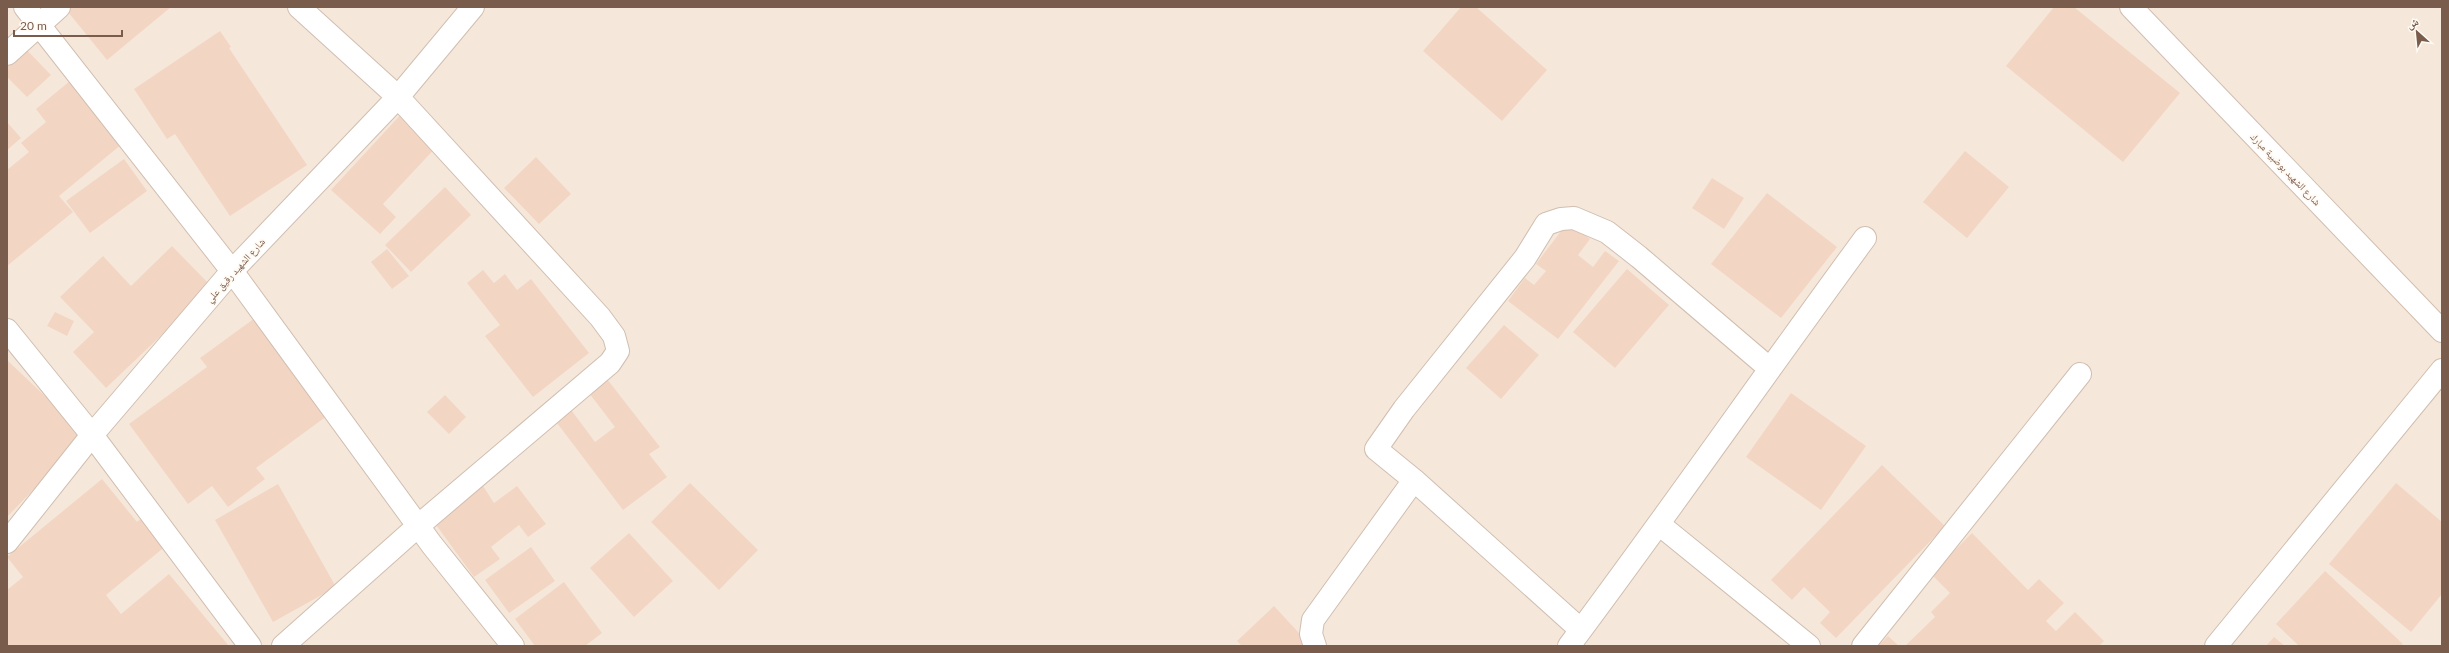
<svg xmlns="http://www.w3.org/2000/svg" width="2449" height="653" font-family="Lato,'Noto Naskh Arabic',sans-serif">
  <rect width="100%" height="100%" fill="#fdf6ec"/>
  <path fill="#f5e8da" d="M 7,7 L 2442,7 L 2442,646 L 7,646 Z"/>
  <path fill="#f3d5c3" d="M 64,7 L 171,7 L 107,60 Z
    M 1461,7 L 1476,7 L 1547,70 L 1502,121 L 1423,51 Z
    M 2054,7 L 2074,7 L 2180,93 L 2123,162 L 2006,66 Z
    M 220,31 L 231,47 L 229,48 L 307,165 L 230,216 L 175,134 L 167,139 L 134,89 Z
    M 19,42 L 51,75 L 27,97 L 7,77 L 7,53 Z
    M 76,76 L 128,139 L 59,196 L 73,212 L 7,266 L 7,170 L 29,152 L 21,143 L 46,122 L 36,109 Z
    M 405,110 L 440,143 L 383,204 L 396,217 L 380,234 L 331,190 Z
    M 7,122 L 21,138 L 7,150 Z
    M 1965,151 L 2009,187 L 1967,238 L 1923,202 Z
    M 536,157 L 571,194 L 539,224 L 504,188 Z
    M 124,159 L 147,191 L 90,233 L 66,201 Z
    M 1712,178 L 1744,198 L 1724,229 L 1692,208 Z
    M 445,187 L 471,215 L 411,272 L 385,245 Z
    M 1767,193 L 1837,247 L 1781,318 L 1711,264 Z
    M 1568,222 L 1590,239 L 1578,255 L 1593,267 L 1605,251 L 1619,261 L 1558,339 L 1508,301 L 1525,278 L 1534,285 L 1546,271 L 1536,264 Z
    M 172,246 L 212,287 L 106,388 L 73,352 L 94,332 L 60,297 L 103,256 L 131,286 Z
    M 387,249 L 409,276 L 392,289 L 371,262 Z
    M 1627,269 L 1669,305 L 1615,368 L 1573,332 Z
    M 483,270 L 494,283 L 505,274 L 517,290 L 531,279 L 589,353 L 533,397 L 485,336 L 500,325 L 467,283 Z
    M 55,312 L 74,321 L 67,336 L 47,326 Z
    M 259,315 L 331,413 L 256,468 L 265,479 L 228,507 L 212,486 L 188,504 L 129,424 L 207,367 L 200,358 Z
    M 1504,325 L 1539,355 L 1501,399 L 1466,368 Z
    M 7,360 L 86,435 L 7,517 Z
    M 607,379 L 660,447 L 649,454 L 667,477 L 623,510 L 554,419 L 569,407 L 595,442 L 615,427 L 589,393 Z
    M 1791,393 L 1866,446 L 1821,510 L 1746,457 Z
    M 445,395 L 466,417 L 449,434 L 427,412 Z
    M 1882,465 L 1945,526 L 1836,638 L 1820,623 L 1830,612 L 1804,587 L 1792,600 L 1771,580 Z
    M 102,479 L 137,522 L 143,517 L 167,545 L 106,595 L 121,614 L 169,574 L 229,646 L 7,646 L 7,590 L 23,577 L 7,557 Z
    M 690,483 L 758,550 L 719,590 L 651,522 Z
    M 2396,483 L 2442,522 L 2442,594 L 2411,632 L 2329,564 Z
    M 278,484 L 336,587 L 273,622 L 215,520 Z
    M 483,486 L 494,503 L 517,486 L 546,524 L 528,537 L 519,525 L 491,547 L 500,559 L 474,577 L 434,522 Z
    M 629,533 L 673,581 L 634,617 L 590,568 Z
    M 1972,533 L 2028,590 L 2039,579 L 2064,603 L 2046,621 L 2056,631 L 2075,612 L 2104,641 L 2099,646 L 1905,646 L 1935,617 L 1931,612 L 1950,593 L 1931,574 Z
    M 531,547 L 555,581 L 509,613 L 485,580 Z
    M 2325,571 L 2403,644 L 2401,646 L 2299,646 L 2276,624 Z
    M 564,582 L 602,633 L 585,646 L 535,646 L 515,619 Z
    M 1274,606 L 1311,646 L 1242,646 L 1237,641 Z
    M 1888,636 L 1899,646 L 1878,646 Z
    M 2274,637 L 2285,646 L 2266,646 Z"/>
  <g fill="none" stroke-linecap="round" stroke-linejoin="round">
    <defs>
      <path id="minor" d="M 25,7 L 232,271 L 432,545 L 513,646
        M 2131,7 L 2442,331
        M 7,54 L 59,7
        M 7,330 L 92,435 L 250,646
        M 1414,480 L 1581,630
        M 1660,525 L 1809,646
        M 283,646 L 418,526 L 610,363 L 618,351 L 614,336 L 600,317 L 398,97 L 299,7
        M 1315,646 L 1311,634 L 1313,620 L 1414,480 L 1376,449 L 1404,409 L 1525,258 L 1546,224 L 1561,219 L 1574,218 L 1607,232 L 1639,257 L 1769,368
        M 1569,646 C 1670,511 1765,374 1865,238
        M 1863,646 L 2080,374
        M 2216,646 L 2442,370"/>
      <path id="tertiary" d="M 7,542 L 92,435 L 232,271 L 398,97 L 473,7"/>
    </defs>
    <use href="#minor" stroke="#d1beb0" stroke-width="24"/>
    <use href="#tertiary" stroke="#d1beb0" stroke-width="24"/>
    <use href="#minor" stroke="#fff" stroke-width="22"/>
    <use href="#tertiary" stroke="#fff" stroke-width="22"/>
  </g>
  <g text-anchor="middle" dominant-baseline="central" stroke-width="3.5" stroke-linejoin="round" paint-order="stroke">
    <g font-size="10" fill="#7a5c4d" stroke="#fffaf3">
      <text transform="translate(2286 169) rotate(46)">شارع الشهيد بوضبية مبارك</text>
      <text transform="translate(235 270) rotate(-48)">شارع الشهيد رقيق علي</text>
    </g>
  </g>
  <rect width="2449" height="653" fill="none" stroke="#7a5c4d" stroke-width="16"/>
  <g transform="translate(2417 32) rotate(333)" stroke="#fffaf3" stroke-width="3" paint-order="stroke">
  <path d="M0-3L7 15L0 10L-7 15Z" fill="#7a5c4d"/>
  <text y="-6" font-size="11" font-weight="bold" text-anchor="middle" fill="#7a5c4d">ش</text>
  </g>
  <path d="M14 30v6h108v-6" fill="none" stroke="#7a5c4d" stroke-width="2"/>
  <text x="20" y="30" font-size="12" fill="#7a5c4d" stroke="#fffaf3" stroke-width="3" paint-order="stroke">20 m</text>
</svg>
